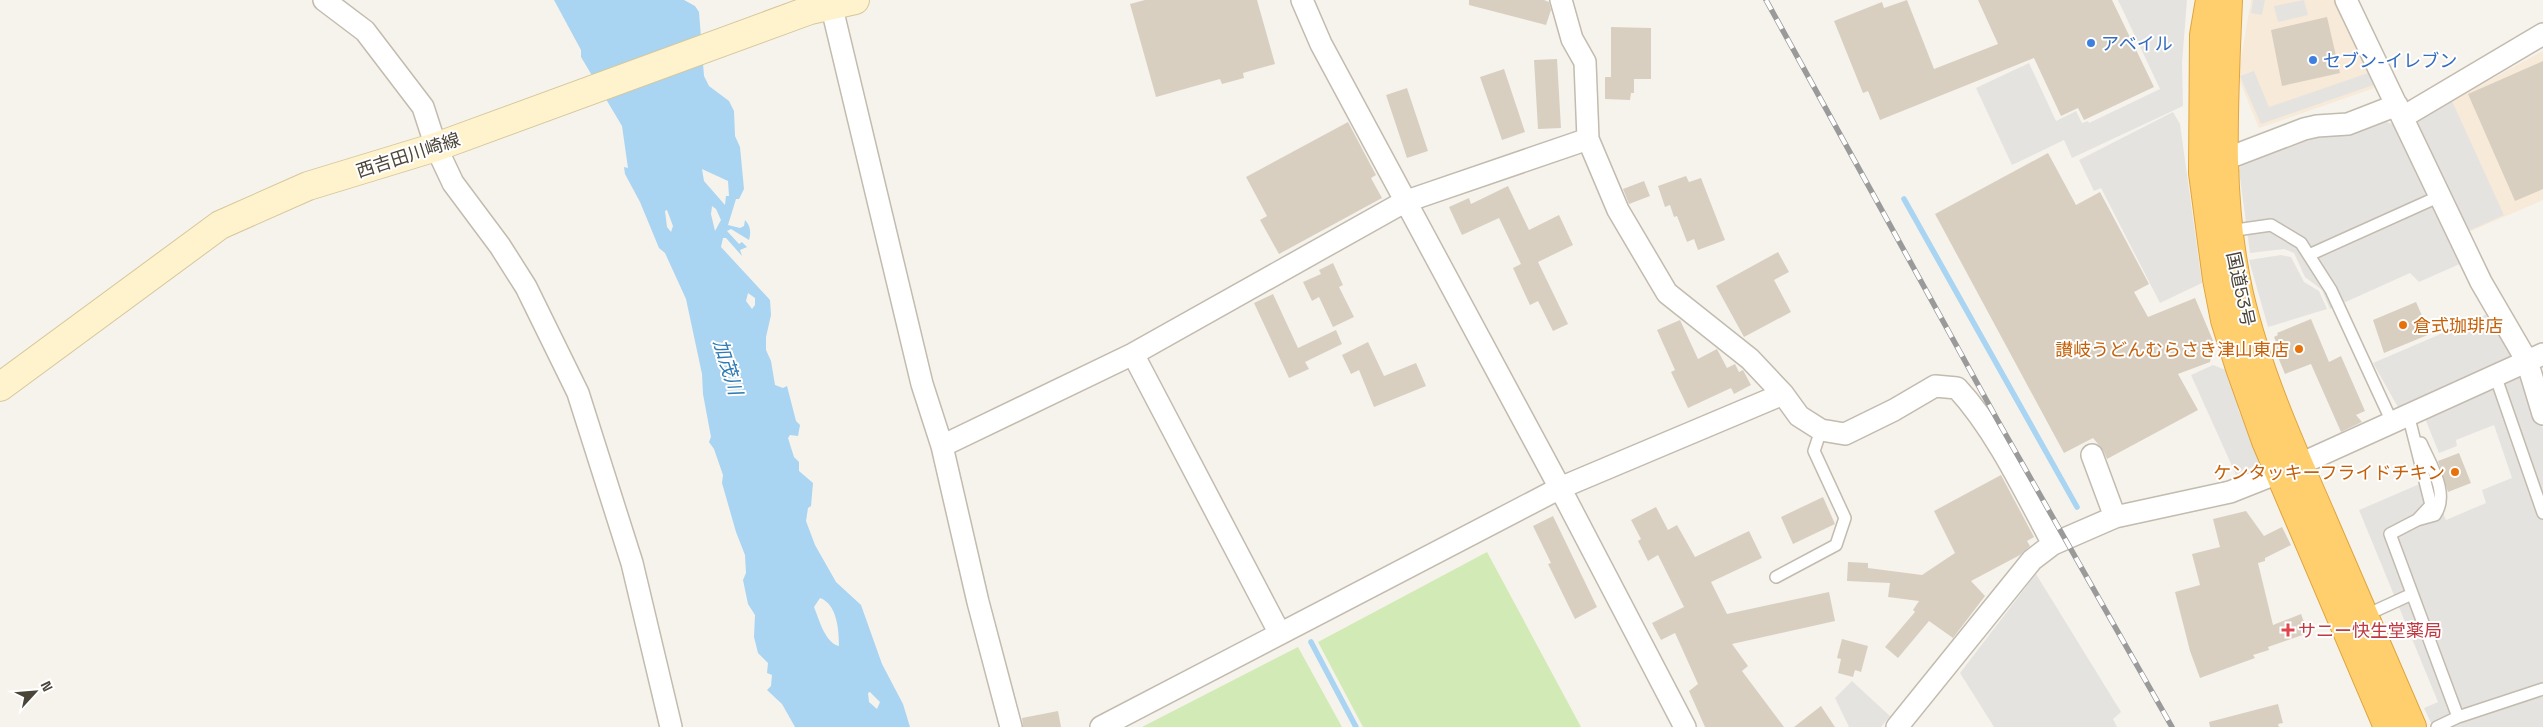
<svg xmlns="http://www.w3.org/2000/svg" width="2543" height="727" font-family="'Space Grotesk','Noto Sans JP',sans-serif">
  <rect width="100%" height="100%" fill="#f6f3ec"/>
  <path fill="#f7ead8" d="M 2251,0 L 2342,0 L 2383,85 L 2259,128 L 2238,77 Z
    M 2543,51 L 2543,200 L 2471,231 L 2413,122 Z"/>
  <path fill="#d2eab5" d="M 1487,552 L 1581,727 L 1363,727 L 1318,642 Z
    M 1298,647 L 1342,727 L 1142,727 Z"/>
  <path fill="#e5e3e0" d="M 2118,0 L 2187,0 L 2182,63 L 2183,106 L 2072,158 L 2064,140 L 2012,165 L 1976,88 L 2029,63 L 2056,121 L 2076,111 L 2082,123 L 2088,121 L 2089,123 L 2160,89 Z
    M 2253,0 L 2265,0 L 2262,15 L 2251,13 Z
    M 2304,0 L 2308,15 L 2278,22 L 2274,6 Z
    M 2254,71 L 2269,107 L 2374,71 L 2379,83 L 2261,124 L 2240,76 Z
    M 2452,101 L 2504,215 L 2462,234 L 2410,119 Z
    M 2173,112 L 2180,124 L 2202,283 L 2160,303 L 2101,188 L 2094,191 L 2079,160 Z
    M 2379,119 L 2395,125 L 2422,186 L 2427,185 L 2462,263 L 2419,282 L 2410,273 L 2330,309 L 2322,290 L 2305,277 L 2294,253 L 2284,249 L 2250,253 L 2239,170 L 2244,159 L 2314,132 Z
    M 2281,255 L 2291,257 L 2304,282 L 2319,291 L 2327,309 L 2268,327 L 2249,260 Z
    M 2492,312 L 2518,356 L 2399,409 L 2373,363 Z
    M 2213,365 L 2223,369 L 2231,370 L 2245,405 L 2238,409 L 2261,463 L 2236,475 L 2191,375 Z
    M 2519,378 L 2524,379 L 2543,429 L 2543,727 L 2433,727 L 2424,708 L 2438,702 L 2359,510 L 2429,480 L 2446,520 L 2486,503 L 2482,490 L 2512,478 L 2494,425 L 2456,440 L 2457,446 L 2439,453 L 2424,416 Z
    M 2036,574 L 2121,712 L 2113,719 L 2117,727 L 1994,727 L 1960,673 Z
    M 1852,681 L 1890,716 L 1881,727 L 1849,727 L 1835,698 Z"/>
  <path fill="#a9d4f2" fill-rule="evenodd" d="M 554,0 L 684,0 L 695,6 L 699,12 L 704,76 L 709,86 L 729,101 L 734,111 L 735,136 L 740,147 L 744,189 L 739,199 L 736,199 L 728,225 L 740,228 L 744,226 L 745,220 C 751,226 751,233 749,240 L 731,229 L 727,231 L 739,244 L 742,242 L 747,247 L 740,250 L 742,256 L 726,238 L 723,238 L 721,247 L 770,300 L 771,315 L 766,337 L 766,350 L 771,361 L 775,385 L 783,388 L 787,386 L 796,421 L 800,425 L 798,436 L 790,435 L 788,438 L 794,457 L 799,462 L 799,471 L 813,483 L 811,506 L 808,508 L 806,521 L 815,545 L 836,582 L 861,605 L 882,664 L 903,704 L 910,727 L 795,727 L 782,704 L 767,690 L 771,686 L 772,675 L 767,673 L 768,663 L 758,653 L 754,637 L 755,615 L 748,604 L 743,580 L 746,573 L 745,555 L 736,532 L 722,483 L 723,475 L 714,449 L 709,442 L 711,437 L 703,394 L 702,374 L 686,299 L 665,253 L 659,248 L 640,202 L 625,174 L 624,167 L 628,168 L 622,126 L 581,57 L 581,50 ZM 702,169 L 728,181 L 729,196 L 726,196 L 725,205 L 704,181 ZM 712,206 L 716,209 L 721,220 L 715,231 L 711,214 ZM 667,210 L 673,226 L 671,232 L 667,227 L 665,211 ZM 748,293 L 755,298 L 755,305 L 752,309 L 746,301 ZM 820,598 C 837,604 839,630 839,646 C 825,643 819,619 814,607 ZM 870,692 L 880,702 L 877,709 L 869,702 L 868,693 Z"/>
  <g fill="none" stroke-linecap="round" stroke-linejoin="round">
    <path stroke="#a9d4f2" stroke-width="5.5" d="M 1904,199 L 2077,507
      M 1311,642 L 1356,727"/>
  </g>
  <path fill="#d8cfc1" d="M 1145,0 L 1257,0 L 1275,64 L 1243,73 L 1244,78 L 1222,84 L 1220,79 L 1156,97 L 1130,4 Z
    M 1469,0 L 1544,0 L 1549,2 L 1551,10 L 1546,25 L 1469,5 Z
    M 1907,0 L 1934,69 L 1998,44 L 1978,0 L 2112,0 L 2154,87 L 2084,120 L 2078,108 L 2061,116 L 2034,58 L 1880,120 L 1868,91 L 1863,93 L 1834,21 L 1882,2 L 1884,8 Z
    M 2327,17 L 2340,73 L 2282,86 L 2271,30 Z
    M 1611,27 L 1651,28 L 1651,79 L 1634,79 L 1634,93 L 1631,93 L 1630,100 L 1605,99 L 1605,77 L 1611,77 Z
    M 1557,59 L 1561,128 L 1538,129 L 1534,60 Z
    M 2543,61 L 2543,189 L 2515,201 L 2468,94 Z
    M 1504,69 L 1525,132 L 1502,140 L 1480,77 Z
    M 1407,88 L 1428,151 L 1407,158 L 1386,95 Z
    M 1348,122 L 1376,175 L 1371,178 L 1382,198 L 1279,254 L 1260,220 L 1267,216 L 1246,177 Z
    M 2048,153 L 2076,205 L 2100,192 L 2149,284 L 2134,292 L 2148,317 L 2195,298 L 2214,343 L 2210,362 L 2178,374 L 2198,410 L 2107,459 L 2103,450 L 2093,438 L 2064,453 L 1935,214 Z
    M 1686,176 L 1689,182 L 1701,178 L 1725,240 L 1698,250 L 1694,239 L 1687,242 L 1677,216 L 1674,217 L 1670,205 L 1665,207 L 1658,186 Z
    M 1644,181 L 1650,196 L 1629,204 L 1623,189 Z
    M 1508,186 L 1529,230 L 1559,215 L 1573,245 L 1538,262 L 1568,324 L 1553,331 L 1538,301 L 1530,305 L 1523,290 L 1513,268 L 1521,264 L 1499,218 L 1462,235 L 1449,207 L 1469,198 L 1471,204 Z
    M 1778,252 L 1789,272 L 1774,280 L 1791,312 L 1744,337 L 1716,286 Z
    M 1333,263 L 1343,285 L 1339,287 L 1354,317 L 1333,327 L 1319,297 L 1312,301 L 1303,282 L 1321,274 L 1319,270 Z
    M 1273,294 L 1298,348 L 1336,330 L 1342,344 L 1305,362 L 1309,369 L 1289,378 L 1254,303 Z
    M 2416,302 L 2430,334 L 2384,353 L 2373,320 Z
    M 2311,319 L 2329,362 L 2341,356 L 2365,411 L 2356,415 L 2362,422 L 2341,432 L 2311,364 L 2285,374 L 2273,345 L 2277,344 L 2274,337 L 2278,335 L 2277,333 Z
    M 1680,320 L 1698,359 L 1717,349 L 1727,368 L 1735,364 L 1739,372 L 1743,370 L 1751,385 L 1734,394 L 1731,388 L 1688,408 L 1671,372 L 1675,370 L 1657,330 Z
    M 1368,342 L 1384,376 L 1416,363 L 1426,386 L 1374,407 L 1359,370 L 1351,374 L 1342,355 Z
    M 2459,453 L 2471,483 L 2448,492 L 2438,461 Z
    M 2001,475 L 2034,537 L 2027,541 L 2030,546 L 2020,555 L 1971,581 L 1985,596 L 1953,638 L 1929,621 L 1898,658 L 1885,647 L 1915,612 L 1913,610 L 1919,601 L 1888,597 L 1890,583 L 1847,581 L 1848,562 L 1868,563 L 1868,568 L 1922,575 L 1955,553 L 1934,511 Z
    M 1823,497 L 1835,524 L 1793,544 L 1781,517 Z
    M 1656,507 L 1668,530 L 1677,525 L 1695,557 L 1749,531 L 1762,558 L 1711,582 L 1727,614 L 1829,592 L 1835,621 L 1732,644 L 1748,666 L 1742,671 L 1784,727 L 1705,727 L 1689,691 L 1698,684 L 1675,633 L 1661,640 L 1652,623 L 1684,607 L 1658,555 L 1648,561 L 1638,541 L 1641,539 L 1631,520 Z
    M 2246,511 L 2264,536 L 2282,527 L 2291,545 L 2265,558 L 2265,561 L 2258,563 L 2273,625 L 2301,614 L 2308,633 L 2268,647 L 2269,650 L 2253,655 L 2255,658 L 2200,678 L 2190,651 L 2175,592 L 2200,585 L 2192,554 L 2220,547 L 2213,519 Z
    M 1553,516 L 1597,607 L 1575,619 L 1548,564 L 1551,563 L 1533,526 Z
    M 1842,639 L 1868,646 L 1861,672 L 1855,670 L 1853,677 L 1838,673 L 1841,659 L 1837,658 Z
    M 2278,704 L 2283,723 L 2278,724 L 2279,727 L 2210,727 L 2209,722 Z
    M 1821,706 L 1835,727 L 1794,727 Z
    M 1058,711 L 1061,727 L 1023,727 L 1022,718 Z"/>
  <g fill="none" stroke-linecap="round" stroke-linejoin="round">
    <defs>
      <path id="lane" d="M 2229,231 L 2271,225 L 2301,243 L 2331,290 L 2392,422
        M 2309,255 L 2440,196
        M 2495,375 L 2543,513
        M 2408,414 L 2431,505 L 2417,520 L 2390,534 L 2458,717 L 2543,689
        M 2417,520 L 2435,515 C 2450,493 2430,464 2421,443
        M 1776,577 L 1836,545 L 1845,518 L 1814,451 L 1821,430
        M 2364,616 L 2412,594
        M 2437,727 L 2458,717"/>
      <path id="street" d="M 324,0 L 365,31 L 423,107 L 436,147 L 453,183 L 500,246 L 526,287 L 578,393 L 632,563 L 671,727
        M 1302,0 L 1321,44 L 1560,488 L 1685,727
        M 1561,0 L 1572,39 L 1585,62 L 1588,139 L 1618,210 L 1667,293 L 1750,359 L 1783,394 L 1799,416 L 1821,430 L 1845,434 L 1894,410 L 1935,386 L 1957,388 C 1996,430 2026,494 2053,544
        M 2346,0 L 2481,282 L 2527,361 L 2543,414
        M 831,4 L 922,384 L 942,446 L 978,602 L 1011,727
        M 2403,117 L 2543,34
        M 2210,162 L 2223,160 L 2304,129 L 2317,126 L 2348,124 L 2397,105
        M 1133,354 L 1279,632
        M 942,446 L 1133,354 L 1404,202 L 1588,139
        M 2092,455 L 2115,517
        M 1101,727 L 1560,488 L 1783,394
        M 1897,727 L 2032,560 L 2053,544 L 2115,517 L 2230,492 L 2298,465 L 2543,354"/>
      <path id="secondary" d="M 0,387 L 220,225 L 308,186 L 436,147 L 810,10 L 855,0"/>
      <path id="highway" d="M 2210,0 L 2204,35 L 2203,173 L 2217,279 L 2225,320 L 2240,368 L 2266,441 L 2388,727
        M 2228,0 C 2224,98 2217,197 2239,294 C 2257,371 2289,443 2321,516 C 2351,587 2382,657 2412,727"/>
    </defs>
    <use href="#lane" stroke="#c2bbae" stroke-width="14"/>
    <use href="#street" stroke="#c2bbae" stroke-width="24"/>
    <use href="#secondary" stroke="#d6c79b" stroke-width="30"/>
    <use href="#highway" stroke="#e0a43c" stroke-width="30"/>
    <use href="#lane" stroke="#fff" stroke-width="11"/>
    <use href="#street" stroke="#fff" stroke-width="21"/>
    <use href="#secondary" stroke="#fff3cd" stroke-width="28"/>
    <use href="#highway" stroke="#ffcf6e" stroke-width="28"/>
    <defs>
      <path id="rail" d="M 1766,0 L 1998,421 L 2172,727"/>
    </defs>
    <use href="#rail" stroke="#9a9a9a" stroke-width="5.5"/>
    <use href="#rail" stroke="#fff" stroke-width="4" stroke-dasharray="11" stroke-linecap="butt"/>
  </g>
  <g fill="#3f7fe0" stroke="#fff" stroke-width="2">
    <circle cx="2091" cy="43" r="5"/>
    <circle cx="2313" cy="60" r="5"/>
  </g>
  <g fill="#e8710a" stroke="#fff" stroke-width="2">
    <circle cx="2403" cy="325" r="5"/>
    <circle cx="2299" cy="349" r="5"/>
    <circle cx="2455" cy="472" r="5"/>
  </g>
  <path fill="#e0444e" stroke="#fff" stroke-width="2" d="M2285.5 622.5h5v5h5v5h-5v5h-5v-5h-5v-5h5z"/>
  <g text-anchor="middle" dominant-baseline="central" stroke-width="4" stroke-linejoin="round" paint-order="stroke">
    <g font-size="18" fill="#366cbe" stroke="#fff" text-anchor="start">
      <text x="2101" y="43">アベイル</text>
      <text x="2323" y="60">セブン-イレブン</text>
    </g>
    <g font-size="18" fill="#4b4439" stroke="#fff">
      <text transform="translate(408 155) rotate(-18)">西吉田川崎線</text>
      <text transform="translate(2241 289) rotate(78)">国道53号</text>
    </g>
    <g font-size="18" fill="#c56008" stroke="#fff" text-anchor="end">
      <text x="2413" y="325" text-anchor="start">倉式珈琲店</text>
      <text x="2289" y="349">讃岐うどんむらさき津山東店</text>
      <text x="2445" y="472">ケンタッキーフライドチキン</text>
    </g>
    <g font-size="18" fill="#be3a42" stroke="#fff" text-anchor="start">
      <text x="2298" y="630">サニー快生堂薬局</text>
    </g>
    <g font-size="19" font-style="italic" fill="#2e7ab2" stroke="#fff">
      <text transform="translate(728 367) rotate(73)">加茂川</text>
    </g>
  </g>
  <g transform="translate(35 692) rotate(64)" stroke="#ffffff" stroke-width="4" paint-order="stroke">
  <path d="M0-4L9 19L0 12L-9 19Z" fill="#4b4439"/>
  <text y="-8" font-size="14" font-weight="bold" text-anchor="middle" fill="#4b4439">N</text>
  </g>
</svg>
